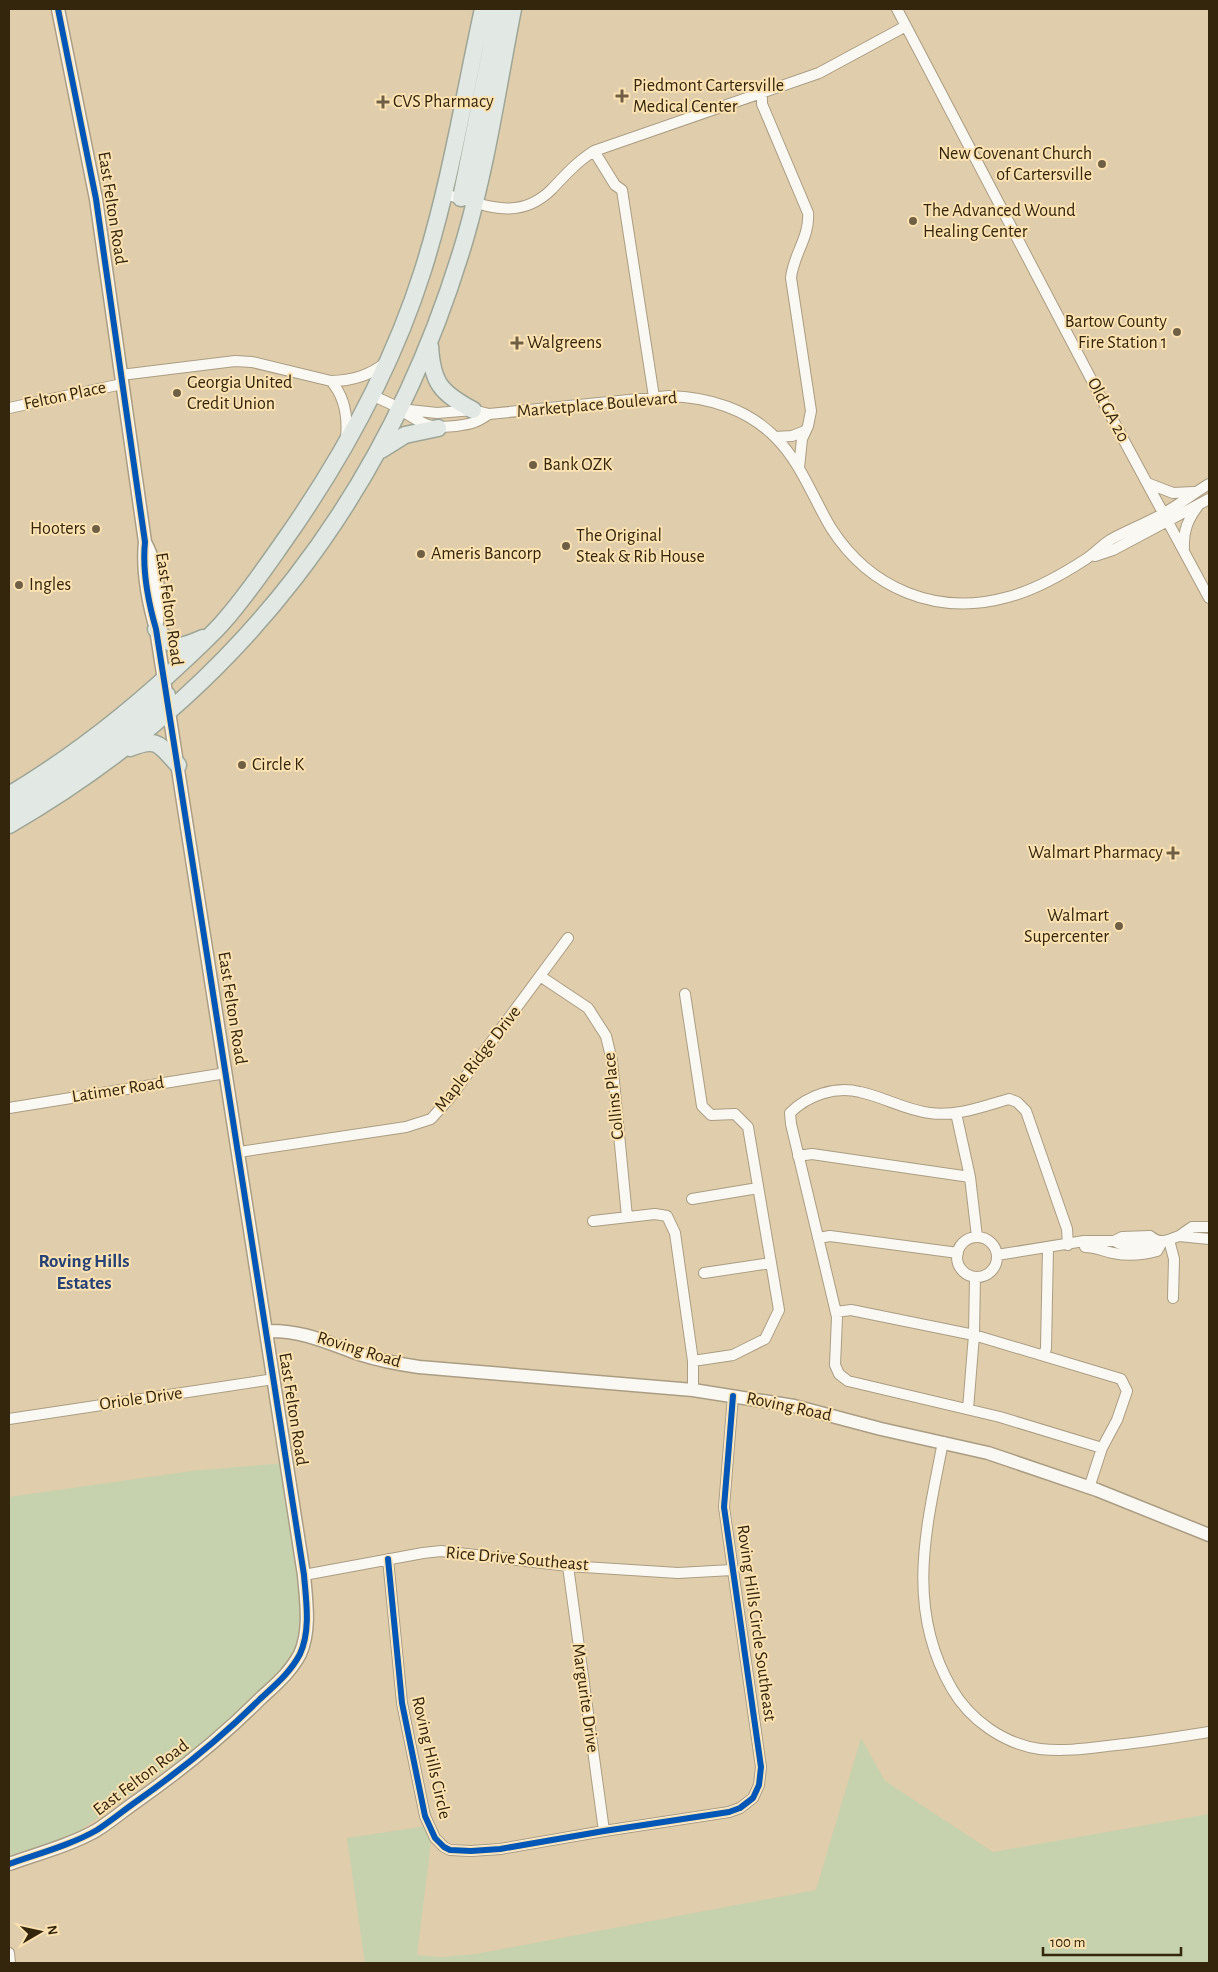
<svg xmlns="http://www.w3.org/2000/svg" width="1218" height="1972" font-family="'Alegreya Sans',sans-serif">
  <rect width="100%" height="100%" fill="#dfcdac"/>
  <path fill="#c6d1ad" d="M 286,1463 L 304,1575 L 302,1642 L 291,1667 L 258,1702 L 173,1764 L 65,1841 L 9,1863 L 9,1497 L 192,1471 Z
    M 861,1738 L 885,1781 L 993,1852 L 1209,1814 L 1209,1963 L 365,1963 L 347,1838 L 433,1825 L 417,1955 L 441,1957 L 476,1954 L 816,1890 Z"/>
  <g fill="none" stroke-linecap="round" stroke-linejoin="round">
    <defs>
      <path id="minor" d="M 897,9 L 1100,396 L 1209,598
        M 762,93 L 762,104 L 808,213 C 810,237 793,255 791,278 L 811,411 L 808,426 L 802,439 L 799,468
        M 594,151 L 615,185 L 622,190 L 654,397
        M 444,194 C 484,204 518,223 552,189 C 565,175 578,161 594,151 L 819,73 L 906,26
        M 121,375 L 235,361 L 252,362 L 331,381 C 351,381 369,376 385,363
        M 331,381 C 345,397 348,417 346,438
        M 373,396 C 383,400 393,404 401,410 C 422,424 430,429 456,426 C 471,424 476,423 489,414
        M 9,408 L 122,384
        M 400,409 L 437,413 L 473,410 L 489,414 L 669,396 C 708,397 748,409 776,438 C 801,463 813,498 831,528 C 870,589 937,617 1008,597 C 1035,590 1063,574 1086,559 C 1095,553 1102,545 1110,540 C 1128,530 1147,523 1164,513 C 1180,504 1194,493 1209,484
        M 775,437 L 792,436 L 805,431
        M 1147,483 L 1173,493 L 1194,492
        M 1184,548 C 1183,531 1188,519 1198,506
        M 1095,556 L 1113,550 L 1209,499
        M 540,976 L 588,1008 L 606,1036 L 612,1061 L 627,1217
        M 685,994 L 702,1106 L 711,1115 L 735,1114 L 748,1127 L 779,1310 L 765,1339 L 733,1355 L 693,1361
        M 9,1108 L 226,1073
        M 956,1113 L 970,1177
        M 239,1152 L 406,1127 L 431,1119 L 449,1099 L 568,938
        M 798,1156 L 812,1154 L 970,1177 L 977,1237
        M 692,1199 L 758,1188
        M 593,1221 L 655,1214 L 667,1216 L 675,1233 L 693,1361 L 693,1390
        M 1209,1227 L 1192,1227 L 1179,1236 L 1209,1239
        M957 1257a20 20 0 1 1 40 0a20 20 0 1 1-40 0Z
        M 818,1238 L 830,1236 L 958,1253
        M 1169,1240 L 1174,1259 L 1173,1298
        M 1114,1241 C 1124,1247 1147,1249 1156,1241
        M 1068,1245 L 1067,1229 L 1026,1111 L 1017,1102 L 1009,1099 C 984,1106 956,1117 930,1113 C 905,1110 884,1097 860,1092 C 835,1086 808,1095 790,1113 L 791,1124 L 837,1317 L 835,1365 L 839,1374 L 848,1381 L 1000,1417 L 1102,1448 L 1089,1488
        M 1085,1247 C 1095,1247 1103,1251 1113,1253 C 1127,1256 1143,1255 1157,1251 L 1162,1242
        M 997,1255 L 1084,1241 L 1114,1241 L 1122,1237 L 1150,1236 C 1161,1245 1167,1240 1179,1236
        M 704,1273 L 771,1263
        M 836,1312 L 851,1310 L 974,1335 L 1121,1379 L 1127,1391 L 1117,1420 L 1102,1448
        M 1044,1356 L 1046,1348 L 1048,1248
        M 968,1409 L 974,1335 L 975,1277
        M 9,1419 L 274,1379
        M 943,1442 C 926,1529 905,1608 952,1689 C 970,1720 1004,1744 1040,1749 C 1065,1752 1090,1748 1116,1745 C 1147,1742 1178,1737 1209,1732
        M 388,1559 L 402,1703 L 425,1816 L 435,1838 L 444,1847 L 450,1850 L 471,1851 L 500,1849 L 604,1831 L 729,1812 L 740,1808 L 753,1798 L 759,1785 L 761,1767 L 724,1507 L 733,1396
        M 568,1566 L 604,1831
        M 304,1575 L 423,1553 L 441,1551 L 568,1566 L 678,1573 L 732,1570
        M 9,1953 L 10,1963"/>
      <path id="tertiary" d="M 145,542 C 158,566 160,594 157,622
        M 266,1331 C 302,1330 326,1342 359,1354 C 378,1360 398,1364 419,1367 L 693,1390 L 794,1406 L 881,1429 L 988,1453 L 1097,1490 L 1209,1535
        M 9,1864 C 37,1854 71,1845 97,1830 C 111,1821 124,1810 137,1801 C 181,1770 222,1737 260,1699 C 275,1685 290,1673 300,1654 C 311,1630 306,1600 304,1575 L 156,629 C 148,601 142,571 145,542 L 96,199 L 58,9"/>
      <path id="primary" d="M 461,198 L 499,9
        M 430,346 C 432,383 441,393 473,410
        M 381,450 L 405,435 L 438,428
        M 156,629 C 175,650 178,649 203,638
        M 130,748 C 158,737 159,744 178,765
        M 9,795 C 74,756 135,708 190,655 C 201,644 214,633 224,621 C 246,596 265,568 284,541 C 343,457 392,368 423,270 C 450,184 464,96 483,9
        M 9,808 L 41,789 L 83,760 L 167,695
        M 9,825 C 239,692 390,493 465,239 C 487,164 498,85 513,9"/>
    </defs>
    <use href="#minor" stroke="#ab9d83" stroke-width="12"/>
    <use href="#tertiary" stroke="#ab9d83" stroke-width="15"/>
    <use href="#primary" stroke="#9ea596" stroke-width="19"/>
    <use href="#minor" stroke="#faf8f3" stroke-width="10"/>
    <use href="#tertiary" stroke="#faf8f3" stroke-width="12"/>
    <use href="#primary" stroke="#e2e9e5" stroke-width="16"/>
    <defs>
      <path id="cycleway" d="M 388,1559 L 402,1703 L 425,1816 L 435,1838 L 444,1847 L 450,1850 L 471,1851 L 500,1849 L 604,1831 L 729,1812 L 740,1808 L 753,1798 L 759,1785 L 761,1767 L 724,1507 L 733,1396
        M 9,1864 C 37,1854 71,1845 97,1830 C 111,1821 124,1810 137,1801 C 181,1770 222,1737 260,1699 C 275,1685 290,1673 300,1654 C 311,1630 306,1600 304,1575 L 156,629 C 148,601 142,571 145,542 L 96,199 L 58,9"/>
    </defs>
    <use href="#cycleway" stroke="#fce2b1" stroke-width="9"/>
    <use href="#cycleway" stroke="#0057b8" stroke-width="6"/>
  </g>
  <g fill="#6f6045" stroke="#fce2b1" stroke-width="2">
    <path d="M619.5 88.5h5v5h5v5h-5v5h-5v-5h-5v-5h5z"/>
    <path d="M380.5 94.5h5v5h5v5h-5v5h-5v-5h-5v-5h5z"/>
    <circle cx="1102" cy="164" r="5"/>
    <circle cx="913" cy="221" r="5"/>
    <circle cx="1177" cy="332" r="5"/>
    <path d="M514.5 335.5h5v5h5v5h-5v5h-5v-5h-5v-5h5z"/>
    <circle cx="177" cy="393" r="5"/>
    <circle cx="533" cy="465" r="5"/>
    <circle cx="96" cy="529" r="5"/>
    <circle cx="566" cy="546" r="5"/>
    <circle cx="421" cy="554" r="5"/>
    <circle cx="19" cy="585" r="5"/>
    <circle cx="242" cy="765" r="5"/>
    <path d="M1170.5 845.5h5v5h5v5h-5v5h-5v-5h-5v-5h5z"/>
    <circle cx="1119" cy="926" r="5"/>
  </g>
  <g text-anchor="middle" dominant-baseline="central" stroke-width="4" stroke-linejoin="round" paint-order="stroke">
    <g font-size="18" fill="#33260d" stroke="#fce2b1" text-anchor="start">
      <text x="633" y="86">Piedmont Cartersville<tspan x="633" dy="21">Medical Center</tspan></text>
      <text x="393" y="102">CVS Pharmacy</text>
      <text x="1092" y="154" text-anchor="end">New Covenant Church<tspan x="1092" dy="21">of Cartersville</tspan></text>
      <text x="923" y="211">The Advanced Wound<tspan x="923" dy="21">Healing Center</tspan></text>
      <text x="1167" y="322" text-anchor="end">Bartow County<tspan x="1167" dy="21">Fire Station 1</tspan></text>
      <text x="527" y="343">Walgreens</text>
      <text x="187" y="383">Georgia United<tspan x="187" dy="21">Credit Union</tspan></text>
      <text x="543" y="465">Bank OZK</text>
      <text x="86" y="529" text-anchor="end">Hooters</text>
      <text x="576" y="536">The Original<tspan x="576" dy="21">Steak &amp; Rib House</tspan></text>
      <text x="431" y="554">Ameris Bancorp</text>
      <text x="29" y="585">Ingles</text>
      <text x="252" y="765">Circle K</text>
      <text x="1163" y="853" text-anchor="end">Walmart Pharmacy</text>
      <text x="1109" y="916" text-anchor="end">Walmart<tspan x="1109" dy="21">Supercenter</tspan></text>
    </g>
    <g font-size="18" fill="#33260d" stroke="#fce2b1">
      <text transform="translate(112 208) rotate(81)">East Felton Road</text>
      <text transform="translate(65 396) rotate(-12)">Felton Place</text>
      <text transform="translate(597 405) rotate(-5)">Marketplace Boulevard</text>
      <text transform="translate(1108 410) rotate(62)">Old GA 20</text>
      <text transform="translate(169 609) rotate(82)">East Felton Road</text>
      <text transform="translate(232 1008) rotate(81)">East Felton Road</text>
      <text transform="translate(478 1059) rotate(-52)">Maple Ridge Drive</text>
      <text transform="translate(118 1090) rotate(-9)">Latimer Road</text>
      <text transform="translate(614 1096) rotate(-96)">Collins Place</text>
      <text transform="translate(359 1350) rotate(17)">Roving Road</text>
      <text transform="translate(141 1399) rotate(-8)">Oriole Drive</text>
      <text transform="translate(789 1407) rotate(12)">Roving Road</text>
      <text transform="translate(293 1409) rotate(81)">East Felton Road</text>
      <text transform="translate(517 1559) rotate(5)">Rice Drive Southeast</text>
      <text transform="translate(756 1623) rotate(82)">Roving Hills Circle Southeast</text>
      <text transform="translate(585 1698) rotate(82)">Margurite Drive</text>
      <text transform="translate(431 1758) rotate(77)">Roving Hills Circle</text>
      <text transform="translate(141 1778) rotate(-37)">East Felton Road</text>
    </g>
    <g font-size="19" font-weight="bold" fill="#244178" stroke="#fce2b1">
      <text x="84" y="1261">Roving Hills<tspan x="84" dy="22">Estates</tspan></text>
    </g>
  </g>
  <rect width="1218" height="1972" fill="none" stroke="#33260d" stroke-width="20"/>
  <g transform="translate(40 1932) rotate(81)" stroke="#fce2b1" stroke-width="4" paint-order="stroke">
  <path d="M0-4L9 19L0 12L-9 19Z" fill="#33260d"/>
  <text y="-8" font-size="14" font-weight="bold" text-anchor="middle" fill="#33260d">N</text>
  </g>
  <path d="M1043 1947v8h138v-8" fill="none" stroke="#33260d" stroke-width="2.5"/>
  <text x="1050" y="1947" font-size="15" fill="#33260d" stroke="#fce2b1" stroke-width="4" paint-order="stroke">100 m</text>
</svg>
